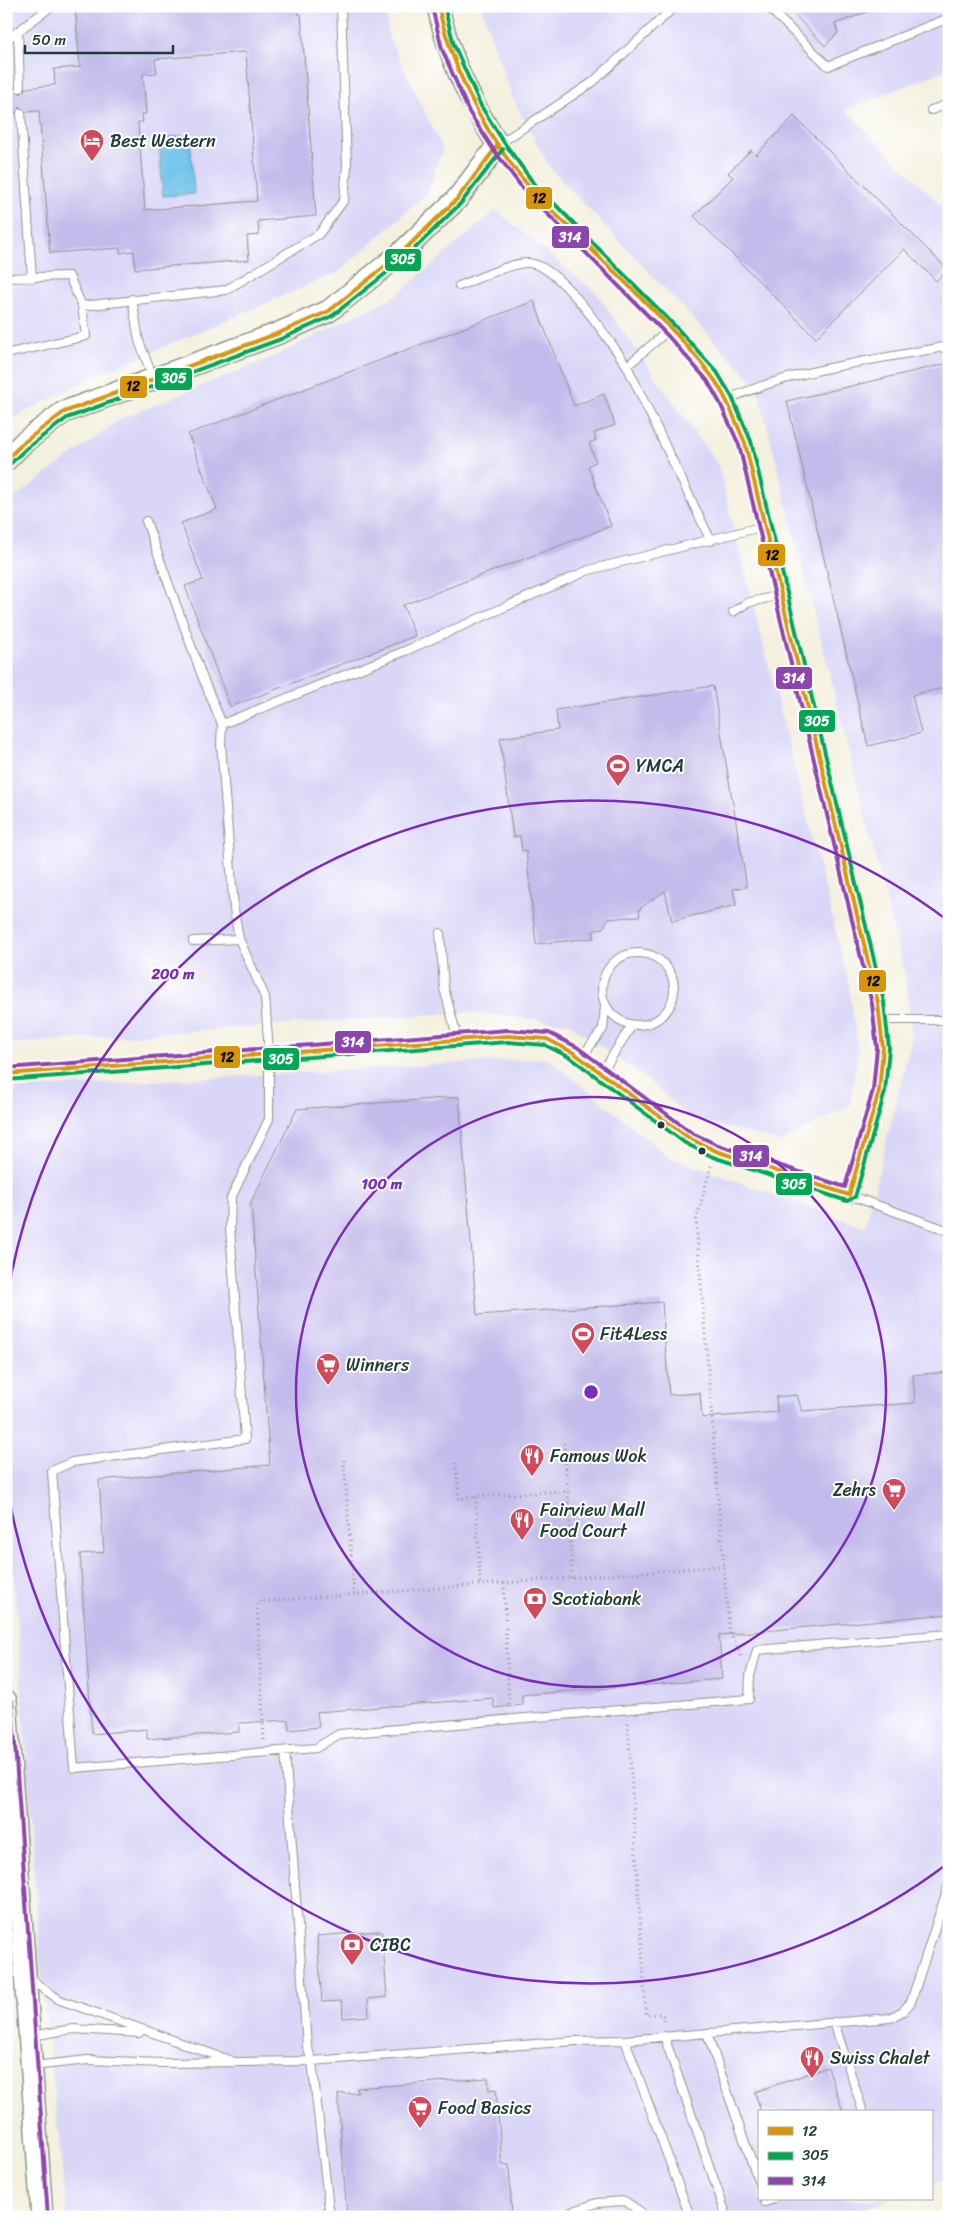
<svg xmlns="http://www.w3.org/2000/svg" width="955" height="2223" font-family="Sriracha,sans-serif">
  <rect width="100%" height="100%" fill="#fff"/>
  <filter id="ink" filterUnits="userSpaceOnUse"><feTurbulence type="fractalNoise" baseFrequency=".02" numOctaves="2"/><feDisplacementMap in="SourceGraphic" scale="10" xChannelSelector="R" yChannelSelector="G"/><feConvolveMatrix kernelMatrix="1 2 1 2 8 2 1 2 1" color-interpolation-filters="sRGB"/></filter>
  <filter id="wash" filterUnits="userSpaceOnUse"><feTurbulence type="fractalNoise" baseFrequency=".0096" numOctaves="4" result="noise"/><feDisplacementMap in="SourceGraphic" scale="20" xChannelSelector="R" yChannelSelector="G"/><feGaussianBlur stdDeviation="1.12" result="paint"/><feColorMatrix in="noise" values="0 0 0 0 0 0 0 0 0 0 0 0 0 0 0 0 0 1.4 0 .05"/><feComposite in="paint" operator="in"/></filter>
  <g filter="url(#wash)">
    <rect width="100%" height="100%" fill="#f4f0de"/>
    <path fill="#d9d6f7" d="M 6,6 L 387,6 L 388,36 L 443,149 L 427,193 L 339,272 L 93,377 L 6,422 Z
      M 481,6 L 949,6 L 949,69 L 845,110 L 949,213 L 949,2177 L 931,2184 L 931,2112 L 759,2112 L 759,2199 L 889,2199 L 841,2217 L 67,2217 L 41,1971 L 6,1464 L 6,1101 L 17,1089 L 548,1058 L 669,1157 L 865,1227 L 912,1037 L 905,975 L 757,386 L 550,168 L 511,95 Z
      M 496,210 L 596,293 L 718,465 L 849,984 L 858,1050 L 850,1106 L 781,1142 L 688,1117 L 648,1080 L 568,1023 L 467,1012 L 6,1044 L 6,504 L 120,419 L 273,357 L 398,294 Z"/>
    <path fill="#6fc3eb" stroke="#478090" d="M 190,136 L 194,194 L 163,196 L 159,138 Z"/>
    <g id="blocks">
      <path fill="#c3bbeb" fill-rule="evenodd" d="M 75,6 L 298,6 L 298,14 L 301,14 L 316,216 L 258,221 L 259,235 L 247,236 L 249,260 L 135,269 L 134,251 L 120,253 L 120,248 L 50,253 L 39,111 L 26,112 L 20,107 L 15,113 L 6,114 L 6,89 L 14,88 L 21,94 L 26,88 L 55,85 L 54,69 L 80,67 ZM 246,52 L 257,201 L 145,210 L 138,122 L 143,122 L 142,114 L 146,114 L 143,74 L 157,73 L 155,59 Z
        M 786,6 L 877,6 L 877,8 L 835,24 L 838,33 L 825,46 Z
        M 794,116 L 948,270 L 936,281 L 904,249 L 816,338 L 694,216 L 733,177 L 728,173 L 751,150 L 756,155 Z
        M 534,301 L 574,406 L 604,394 L 615,425 L 594,433 L 596,440 L 589,443 L 596,462 L 588,466 L 611,526 L 403,605 L 415,636 L 230,707 L 185,586 L 203,580 L 181,523 L 217,509 L 188,434 Z
        M 949,363 L 949,687 L 912,695 L 921,733 L 868,746 L 787,401 Z
        M 713,686 L 747,887 L 733,889 L 736,905 L 672,921 L 665,891 L 639,909 L 640,916 L 608,919 L 603,928 L 593,931 L 594,938 L 536,944 L 526,850 L 522,851 L 520,836 L 513,837 L 500,738 L 558,730 L 556,710 Z
        M 459,1097 L 477,1315 L 662,1302 L 669,1395 L 700,1393 L 702,1418 L 777,1412 L 776,1397 L 797,1395 L 802,1411 L 915,1403 L 913,1375 L 949,1372 L 949,1614 L 719,1635 L 722,1679 L 522,1695 L 522,1705 L 494,1708 L 493,1698 L 317,1712 L 319,1727 L 289,1730 L 288,1720 L 239,1723 L 239,1732 L 147,1739 L 147,1729 L 92,1734 L 80,1554 L 104,1552 L 99,1480 L 270,1465 L 251,1202 L 297,1109 Z
        M 382,1931 L 387,1997 L 368,1999 L 369,2016 L 343,2018 L 342,2001 L 322,2002 L 317,1936 Z
        M 828,2067 L 843,2112 L 761,2112 L 755,2092 Z
        M 488,2078 L 489,2090 L 496,2089 L 502,2165 L 509,2165 L 512,2217 L 347,2217 L 338,2094 L 358,2093 L 357,2088 Z"/>
    </g>
  </g>
  <g filter="url(#ink)">
    <use href="#blocks" fill-opacity="0" stroke="#8a9689" stroke-width="1"/>
    <g fill="none" stroke-linecap="round" stroke-linejoin="round">
      <defs>
        <path id="lane" d="M 767,6 L 828,66 L 949,18
          M 18,31 L 20,88
          M 6,40 L 52,6
          M 931,110 L 949,104
          M 21,113 L 32,278
          M 499,144 L 593,82 L 671,10
          M 6,278 L 69,276 L 82,306 L 226,290 L 319,234 L 344,200 L 347,165 L 341,6
          M 459,286 C 475,280 512,262 528,263 C 560,264 610,342 627,366 L 670,329
          M 132,299 L 139,341 L 153,378
          M 6,351 L 10,353 L 86,336 L 82,306
          M 627,366 L 711,541
          M 726,400 C 795,369 875,360 949,346
          M 146,521 L 202,676 L 222,724 L 405,651 L 589,570 L 765,526
          M 733,612 L 747,603 L 780,595
          M 222,724 L 221,744 L 234,909 L 239,939 L 265,997 L 269,1054 L 269,1119 L 231,1198 L 230,1228 L 245,1439 L 72,1462 L 52,1471 L 74,1768 L 316,1748 L 339,1734 L 749,1699 L 750,1676 L 757,1650 L 949,1634
          M 440,933 L 444,988 L 458,1040
          M 193,941 L 239,939
          M602 989a36 36 0 1 1 72 0a36 36 0 1 1-72 0Z
          M 880,1020 L 949,1020
          M 581,1058 L 603,1029 L 605,1006
          M 601,1074 L 632,1025
          M 849,1195 L 949,1231
          M 285,1751 L 307,2046 L 312,2061 L 330,2217
          M 30,1976 L 39,1986 L 60,2000 L 232,2061
          M 834,2022 L 863,2112
          M 707,2033 L 759,2183
          M 31,2036 L 73,2029 L 139,2033
          M 664,2036 L 727,2217
          M 625,2040 L 690,2217
          M 33,2066 L 88,2060 L 162,2063 L 312,2061 L 575,2041 L 625,2040 L 890,2018 L 903,2011 L 911,2002 L 949,1884
          M 765,2199 L 765,2202 L 773,2199
          M 570,2217 L 571,2212 L 597,2203 L 625,2201 L 641,2212"/>
        <path id="street" d="M 6,1074 L 508,1036 L 547,1039 L 574,1053 L 653,1113 L 689,1138 L 716,1151 L 849,1195 L 879,1091 L 883,1048 L 878,1003 L 745,443 L 726,400 L 712,376 L 673,332 L 527,185 L 498,145"/>
        <path id="secondary" d="M 6,460 L 23,443 L 64,412 L 279,333 L 329,311 L 400,254 L 457,199 L 498,145 C 470,102 448,56 438,6
          M 6,1701 L 42,2217"/>
      </defs>
      <use href="#lane" stroke="#8a9689" stroke-width="10"/>
      <use href="#street" stroke="#8a9689" stroke-width="18"/>
      <use href="#secondary" stroke="#8a9689" stroke-width="24"/>
      <path stroke="#8a9689" stroke-width="3" stroke-dasharray="1 4" stroke-linecap="butt" d="M 711,1166 L 696,1221 L 729,1630 L 741,1656
        M 564,1443 L 568,1491
        M 344,1460 L 354,1594
        M 456,1463 L 459,1499 L 476,1496
        M 480,1583 L 476,1496 L 568,1491 L 572,1578
        M 504,1583 L 509,1708
        M 628,1723 L 646,2015 L 662,2014 L 665,2023
        M 264,1740 L 257,1602 L 724,1566"/>
      <use href="#lane" stroke="#fff" stroke-width="8"/>
      <use href="#street" stroke="#fff" stroke-width="15"/>
      <use href="#secondary" stroke="#fff" stroke-width="21"/>
      <defs>
        <path id="bus-1" d="M 438,6 C 454,73 482,131 527,184 C 539,199 553,212 567,225 C 615,274 669,321 711,375 C 726,395 735,420 745,443 L 878,1003 L 883,1048 L 879,1091 L 849,1195
          M 6,460 L 23,443 L 64,412 L 279,333 L 329,311 L 400,254 L 457,199 L 498,145
          M 6,1074 L 508,1036 L 547,1039 L 574,1053 L 689,1138 L 716,1151 L 849,1195"/>
        <path id="bus-2" d="M 10,464 L 27,448 L 67,418 L 281,339 L 332,316 L 404,259 L 461,203 L 503,149
          M 6,1080 L 508,1042 L 545,1045 L 571,1058 L 685,1143 L 713,1157 L 847,1201 L 855,1197 L 885,1092 L 889,1048 L 884,1002 L 751,441 L 732,397 L 717,372 L 677,328 L 532,181 L 503,141 L 481,106 L 454,45 L 444,6"/>
        <path id="bus-3" d="M 6,1068 L 508,1030 L 549,1033 L 577,1047 L 692,1133 L 718,1145 L 845,1187 L 873,1090 L 877,1048 L 872,1004 L 739,445 L 720,403 L 707,380 L 668,336 L 523,189 L 493,149 L 469,112 L 442,49 L 432,7
          M 12,1701 L 48,2217"/>
      </defs>
      <use href="#bus-1" stroke="#fff" stroke-width="8"/>
      <use href="#bus-2" stroke="#fff" stroke-width="8"/>
      <use href="#bus-3" stroke="#fff" stroke-width="8"/>
      <use href="#bus-1" stroke="#d79608" stroke-width="4"/>
      <use href="#bus-2" stroke="#00a651" stroke-width="4"/>
      <use href="#bus-3" stroke="#8e44ad" stroke-width="4"/>
    </g>
  </g>
  <g fill="none" stroke="#7b2cbf" stroke-width="2.5">
    <circle cx="591" cy="1392" r="295"/>
    <path d="M947 1864A591 591 0 0 1 6 1479M6 1305A591 591 0 0 1 947 920"/>
  </g>
  <defs>
    <symbol id="hotel-pin" viewBox="-11 -11 22 30"><path d="M0 17L-7.5 6A9.5 9.5 0 1 1 7.5 6Z" fill="#d1495b" stroke="#fff"/><path d="M-6-4.5h1.5V1H6V5H4.5V3h-9V5H-6ZM-4 0a1.8 1.8 0 1 1 3.6 0ZM.5 0V-2.5h3Q6-2.5 6 0Z" fill="#fff"/></symbol>
    <symbol id="stadium-pin" viewBox="-11 -11 22 30"><path d="M0 17L-7.5 6A9.5 9.5 0 1 1 7.5 6Z" fill="#d1495b" stroke="#fff"/><path d="M0-5a6.5 5 0 1 0 0 10a6.5 5 0 1 0 0-10ZM-3.5-1.8h7v3.6h-7Z" fill="#fff"/></symbol>
    <symbol id="supermarket-pin" viewBox="-11 -11 22 30"><path d="M0 17L-7.5 6A9.5 9.5 0 1 1 7.5 6Z" fill="#d1495b" stroke="#fff"/><path d="M-6-5.5h2.5l.6 2H6L4.5 2H-2.5L-4.4-4H-6ZM-1.5 3.2a1.3 1.3 0 1 0 .1 0ZM3 3.2a1.3 1.3 0 1 0 .1 0Z" fill="#fff"/></symbol>
    <symbol id="restaurant-pin" viewBox="-11 -11 22 30"><path d="M0 17L-7.5 6A9.5 9.5 0 1 1 7.5 6Z" fill="#d1495b" stroke="#fff"/><path d="M-5-6h1v4h1v-4h1v4h1v-4h1v5L-1.5 .5V6h-2V.5L-5-1ZM5-6V6H3V1.5H1.5Q1.5-4 5-6Z" fill="#fff"/></symbol>
    <symbol id="bank-pin" viewBox="-11 -11 22 30"><path d="M0 17L-7.5 6A9.5 9.5 0 1 1 7.5 6Z" fill="#d1495b" stroke="#fff"/><path d="M-6-4H6V4H-6ZM0-2.3a2.3 2.3 0 1 0 0 4.6a2.3 2.3 0 1 0 0-4.6Z" fill="#fff"/></symbol>
  </defs>
  <g fill-rule="evenodd">
    <use href="#hotel-pin" x="78" y="127" width="28" height="38"/>
    <use href="#stadium-pin" x="604" y="752" width="28" height="38"/>
    <use href="#stadium-pin" x="569" y="1320" width="28" height="38"/>
    <use href="#supermarket-pin" x="314" y="1351" width="28" height="38"/>
    <use href="#restaurant-pin" x="518" y="1442" width="28" height="38"/>
    <use href="#supermarket-pin" x="880" y="1476" width="28" height="38"/>
    <use href="#restaurant-pin" x="508" y="1506" width="28" height="38"/>
    <use href="#bank-pin" x="521" y="1585" width="28" height="38"/>
    <use href="#bank-pin" x="338" y="1931" width="28" height="38"/>
    <use href="#restaurant-pin" x="798" y="2044" width="28" height="38"/>
    <use href="#supermarket-pin" x="406" y="2094" width="28" height="38"/>
  </g>
  <g fill="#1f3d34" stroke="#fff" stroke-width="2">
    <circle cx="661" cy="1125" r="4.5"/>
    <circle cx="702" cy="1151" r="4.5"/>
  </g>
  <g text-anchor="middle" dominant-baseline="central" stroke-width="4" stroke-linejoin="round" paint-order="stroke">
    <g font-size="18" fill="#1f3d34" stroke="#fff" text-anchor="start">
      <text x="110" y="141">Best Western</text>
      <text x="636" y="766">YMCA</text>
      <text x="600" y="1334">Fit4Less</text>
      <text x="346" y="1365">Winners</text>
      <text x="550" y="1456">Famous Wok</text>
      <text x="876" y="1490" text-anchor="end">Zehrs</text>
      <text x="540" y="1510">Fairview Mall<tspan x="540" dy="21">Food Court</tspan></text>
      <text x="552" y="1599">Scotiabank</text>
      <text x="370" y="1945">CIBC</text>
      <text x="830" y="2058">Swiss Chalet</text>
      <text x="438" y="2108">Food Basics</text>
    </g>
  </g>
  <circle cx="591" cy="1392" r="8" fill="#7b2cbf" stroke="#fff" stroke-width="2.5"/>
  <g font-size="15" text-anchor="middle" font-weight="bold" fill="#7b2cbf" stroke="#fff" stroke-width="4" stroke-linejoin="round" paint-order="stroke">
    <text x="173" y="979">200 m</text>
    <text x="382" y="1189">100 m</text>
  </g>
  <g stroke="#fff" stroke-width="2">
    <rect x="525" y="186" width="28" height="24" rx="5" fill="#d79608"/>
    <rect x="551" y="225" width="39" height="24" rx="5" fill="#8e44ad"/>
    <rect x="384" y="248" width="38" height="24" rx="5" fill="#00a651"/>
    <rect x="154" y="367" width="39" height="24" rx="5" fill="#00a651"/>
    <rect x="119" y="375" width="29" height="24" rx="5" fill="#d79608"/>
    <rect x="757" y="543" width="29" height="24" rx="5" fill="#d79608"/>
    <rect x="775" y="666" width="38" height="24" rx="5" fill="#8e44ad"/>
    <rect x="798" y="709" width="38" height="24" rx="5" fill="#00a651"/>
    <rect x="858" y="969" width="29" height="24" rx="5" fill="#d79608"/>
    <rect x="334" y="1030" width="38" height="24" rx="5" fill="#8e44ad"/>
    <rect x="213" y="1045" width="28" height="24" rx="5" fill="#d79608"/>
    <rect x="262" y="1047" width="38" height="24" rx="5" fill="#00a651"/>
    <rect x="732" y="1144" width="38" height="24" rx="5" fill="#8e44ad"/>
    <rect x="775" y="1172" width="38" height="24" rx="5" fill="#00a651"/>
  </g>
  <g font-size="14" text-anchor="middle" font-weight="bold" fill="#fff">
    <text x="570" y="242">314</text>
    <text x="403" y="264">305</text>
    <text x="174" y="383">305</text>
    <text x="794" y="683">314</text>
    <text x="817" y="726">305</text>
    <text x="353" y="1047">314</text>
    <text x="281" y="1064">305</text>
    <text x="751" y="1161">314</text>
    <text x="794" y="1189">305</text>
  </g>
  <g font-size="14" text-anchor="middle" font-weight="bold" fill="#111">
    <text x="539" y="203">12</text>
    <text x="133" y="391">12</text>
    <text x="772" y="560">12</text>
    <text x="873" y="986">12</text>
    <text x="227" y="1062">12</text>
  </g>
  <rect width="955" height="2223" fill="none" stroke="#fff" stroke-width="25"/>
  <rect x="758" y="2110" width="175" height="90" fill="#ffffff" stroke="#a5b1ae"/>
  <rect x="768" y="2127" width="25" height="8" fill="#d79608" stroke="#a5b1ae"/>
  <text x="802" y="2136" font-size="15" fill="#1f3d34">12</text>
  <rect x="768" y="2152" width="25" height="8" fill="#00a651" stroke="#a5b1ae"/>
  <text x="802" y="2160" font-size="15" fill="#1f3d34">305</text>
  <rect x="768" y="2177" width="25" height="8" fill="#8e44ad" stroke="#a5b1ae"/>
  <text x="802" y="2186" font-size="15" fill="#1f3d34">314</text>
  <path d="M25 45v8h148v-8" fill="none" stroke="#1f3d34" stroke-width="2.5"/>
  <text x="32" y="45" font-size="15" fill="#1f3d34" stroke="#ffffff" stroke-width="4" paint-order="stroke">50 m</text>
</svg>
